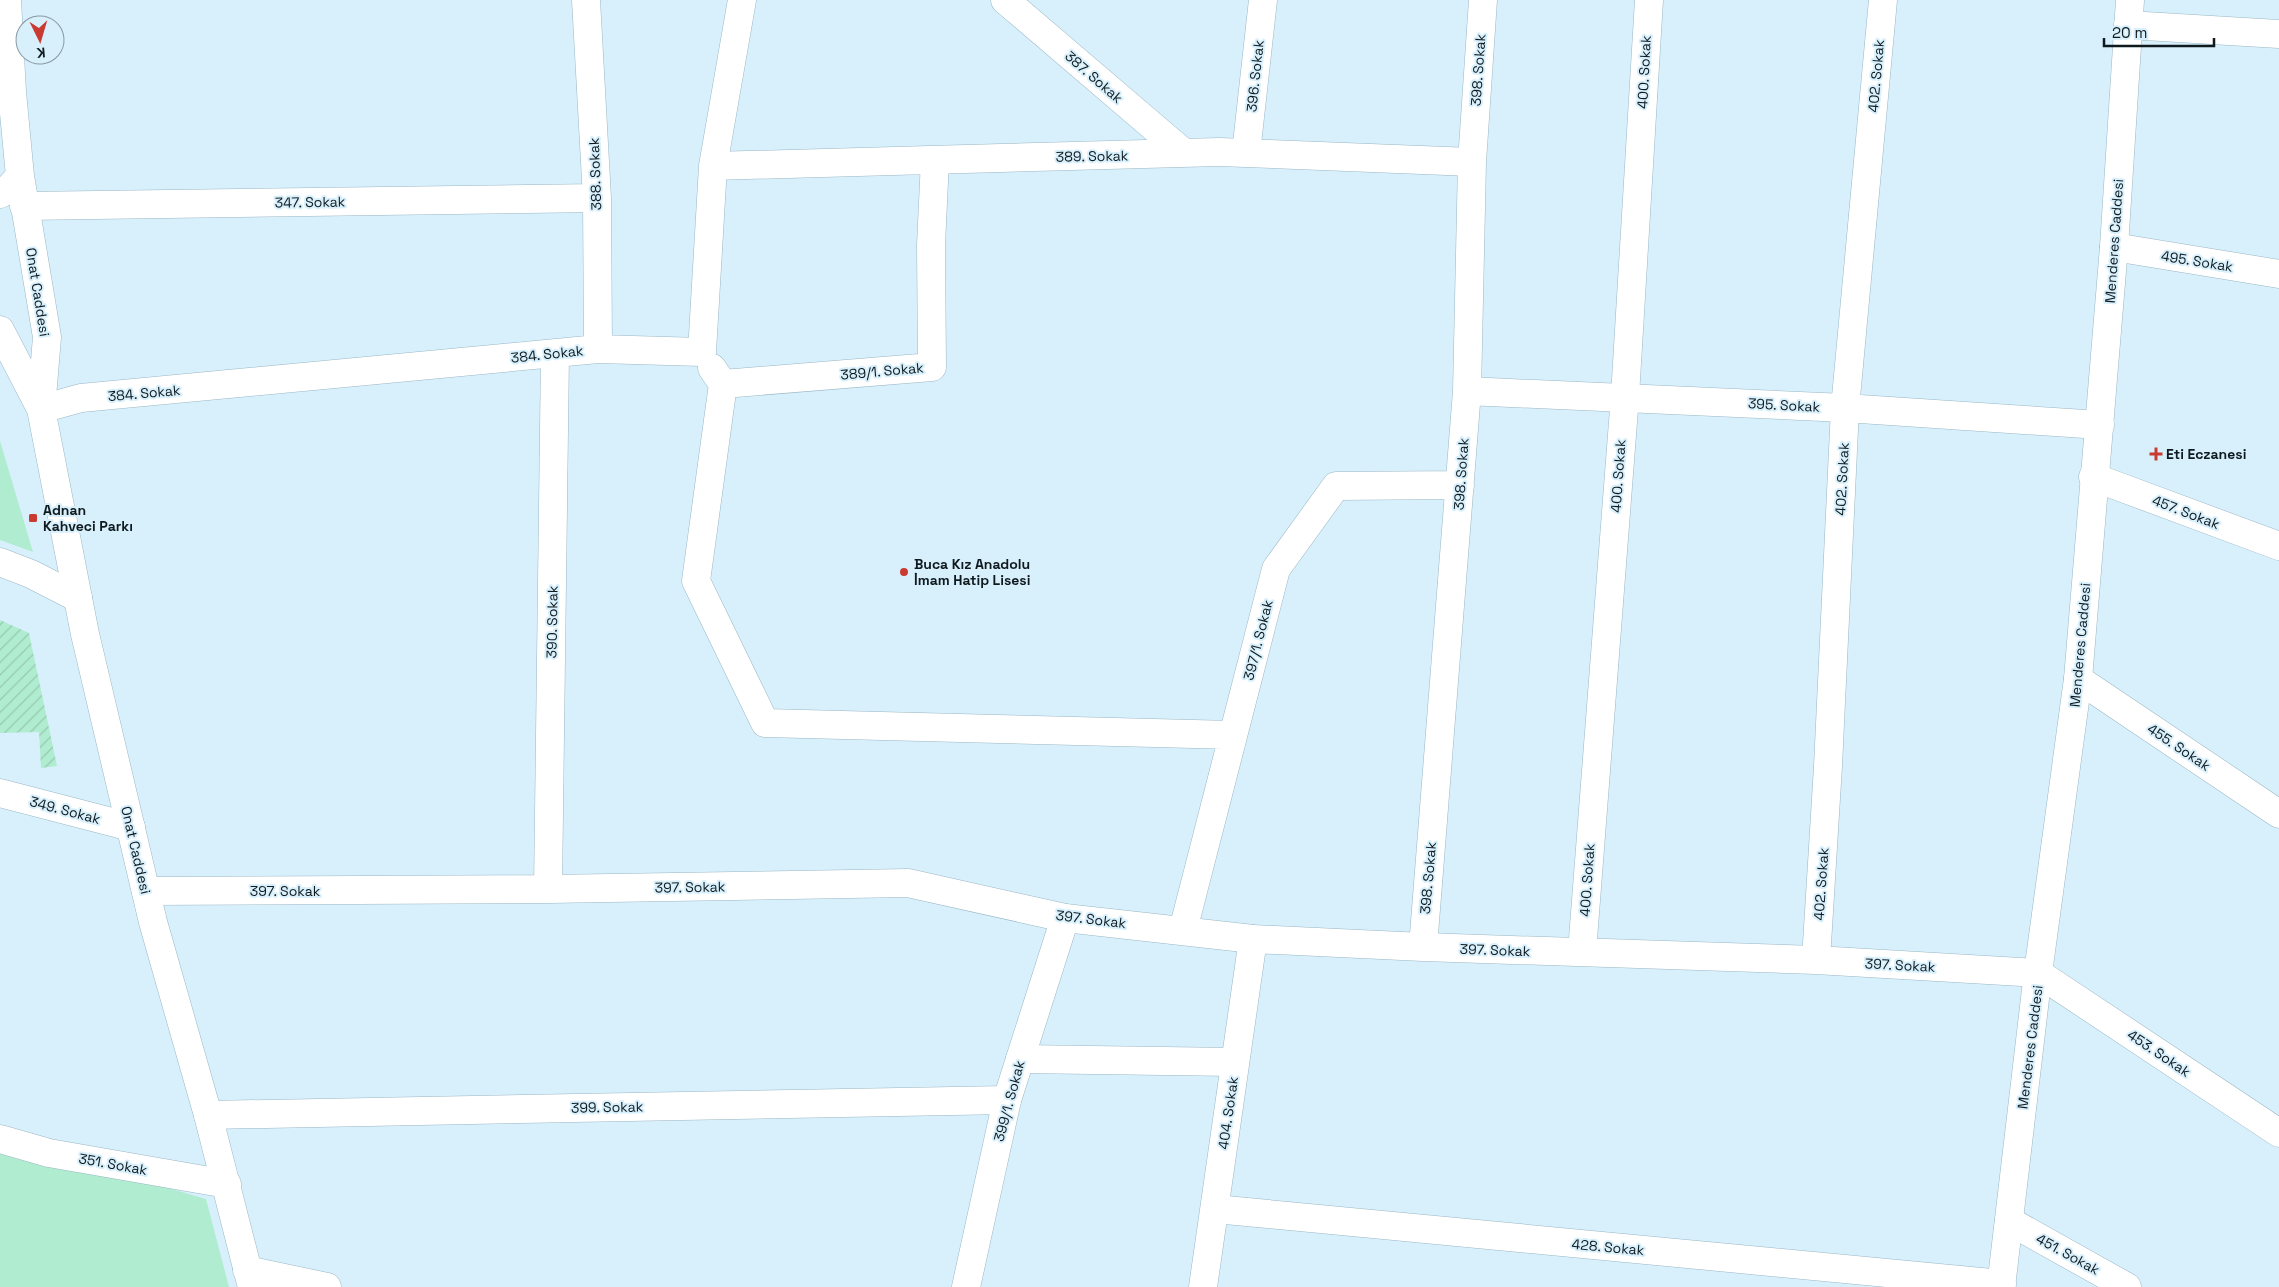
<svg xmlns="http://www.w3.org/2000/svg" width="2279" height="1287" font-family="'Space Grotesk',sans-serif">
  <defs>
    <pattern id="garden-furrows" width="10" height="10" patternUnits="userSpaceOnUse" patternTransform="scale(1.25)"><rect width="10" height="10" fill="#b0ecd0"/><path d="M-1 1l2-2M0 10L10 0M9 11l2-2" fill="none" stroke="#96cab2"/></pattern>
  </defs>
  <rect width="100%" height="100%" fill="#d8f0fc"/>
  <path fill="#b0ecd0" d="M 0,441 L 33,552 L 0,540 Z
    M 0,1139 L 206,1199 L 229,1287 L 0,1287 Z"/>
  <path fill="url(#garden-furrows)" d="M 0,620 L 29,633 L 57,766 L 41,768 L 39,732 L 0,733 Z"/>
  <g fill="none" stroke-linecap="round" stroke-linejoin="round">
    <defs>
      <path id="minor" d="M 586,0 L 597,198 L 598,349
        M 1005,0 L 1184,153
        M 2128,25 L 2279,34
        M 1246,153 L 1263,0
        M 713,166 L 1219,152 L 1472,162
        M 24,206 L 597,198
        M 2114,247 L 2279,274
        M 712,368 L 723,384 L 932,367 L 931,245 L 935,160
        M 723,384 L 696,581 L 765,723 L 1233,735
        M 1467,391 L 1845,408 L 2100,425
        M 41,409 L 81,398 L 598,349 L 702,352 L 713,166 L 742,0
        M 2093,477 L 2279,546
        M 0,562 L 31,574 L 78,598
        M 2078,679 L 2279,814
        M 0,793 L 131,827
        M 548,889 L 555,354
        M 146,891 L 548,889 L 908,883 L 1065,918 L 1253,939 L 1423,947 L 1816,960 L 2038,973 L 2279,1133
        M 1183,930 L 1276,569 L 1336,486 L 1460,485
        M 1423,947 L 1467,391 L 1472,162 L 1483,0
        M 1582,952 L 1625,396 L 1649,0
        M 1816,960 L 1828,766 L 1845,408 L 1883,0
        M 1020,1059 L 1235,1062
        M 208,1115 L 1007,1100
        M 0,1139 L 49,1153 L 227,1184
        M 1215,1209 L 2002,1284
        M 2009,1221 L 2127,1287"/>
      <path id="tertiary" d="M 247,1270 L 327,1287
        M 966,1287 L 1007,1100 L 1065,918
        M 1203,1287 L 1253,939"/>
      <path id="secondary" d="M 7,0 L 12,92
        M 0,83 L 12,92 L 20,176 L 7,190 L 0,194
        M 20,176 L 47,337 L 41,409 L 85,634 L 153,922 L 208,1115 L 252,1287
        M 0,330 L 41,409"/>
      <path id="primary" d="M 2001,1287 L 2038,973 L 2078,679 L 2114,247 L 2130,0"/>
    </defs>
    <use href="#minor" stroke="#9ab7c4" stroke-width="29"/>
    <use href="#tertiary" stroke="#9ab7c4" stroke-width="29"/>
    <use href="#secondary" stroke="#9ab7c4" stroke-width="29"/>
    <use href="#primary" stroke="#9ab7c4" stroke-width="29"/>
    <use href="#minor" stroke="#fff" stroke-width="28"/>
    <use href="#tertiary" stroke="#fff" stroke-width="28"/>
    <use href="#secondary" stroke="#fff" stroke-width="28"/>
    <use href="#primary" stroke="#fff" stroke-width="28"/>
  </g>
  <g fill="#c93b31" stroke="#d8f0fc" stroke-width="2">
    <path d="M2153.5 446.5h5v5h5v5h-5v5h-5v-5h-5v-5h5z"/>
    <rect x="28" y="513" width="10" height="10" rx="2.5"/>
    <circle cx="904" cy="572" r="5"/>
  </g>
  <g text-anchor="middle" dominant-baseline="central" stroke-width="4" stroke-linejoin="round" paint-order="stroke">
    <g font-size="14" fill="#0f1a1f" stroke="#d8f0fc">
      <text transform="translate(1478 70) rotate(-86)">398. Sokak</text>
      <text transform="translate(1644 72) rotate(-87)">400. Sokak</text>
      <text transform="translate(1255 76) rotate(-84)">396. Sokak</text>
      <text transform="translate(1876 76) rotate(-85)">402. Sokak</text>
      <text transform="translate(1094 77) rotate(41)">387. Sokak</text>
      <text transform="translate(1092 156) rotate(-1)">389. Sokak</text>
      <text transform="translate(595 174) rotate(-92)">388. Sokak</text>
      <text transform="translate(310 202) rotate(-1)">347. Sokak</text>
      <text transform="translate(2114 241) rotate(-86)">Menderes Caddesi</text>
      <text transform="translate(2197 261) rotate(9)">495. Sokak</text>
      <text transform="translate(38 292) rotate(81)">Onat Caddesi</text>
      <text transform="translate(547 354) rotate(-6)">384. Sokak</text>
      <text transform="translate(882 371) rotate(-5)">389/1. Sokak</text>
      <text transform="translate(144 393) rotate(-5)">384. Sokak</text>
      <text transform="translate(1784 405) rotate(3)">395. Sokak</text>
      <text transform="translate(1461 474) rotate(-86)">398. Sokak</text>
      <text transform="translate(1618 476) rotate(-86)">400. Sokak</text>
      <text transform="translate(1842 479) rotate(-87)">402. Sokak</text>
      <text transform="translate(2186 512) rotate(21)">457. Sokak</text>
      <text transform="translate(552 622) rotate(-89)">390. Sokak</text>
      <text transform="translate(1258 640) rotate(-76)">397/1. Sokak</text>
      <text transform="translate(2080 645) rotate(-85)">Menderes Caddesi</text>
      <text transform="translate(2179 747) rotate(34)">455. Sokak</text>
      <text transform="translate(65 810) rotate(15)">349. Sokak</text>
      <text transform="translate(136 850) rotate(77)">Onat Caddesi</text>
      <text transform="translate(1428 878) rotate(-85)">398. Sokak</text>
      <text transform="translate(1587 880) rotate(-86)">400. Sokak</text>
      <text transform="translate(1821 884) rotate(-86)">402. Sokak</text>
      <text transform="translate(690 887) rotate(-1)">397. Sokak</text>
      <text x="285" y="891">397. Sokak</text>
      <text transform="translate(1091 919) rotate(7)">397. Sokak</text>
      <text transform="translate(1495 950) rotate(2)">397. Sokak</text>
      <text transform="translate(1900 965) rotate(3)">397. Sokak</text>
      <text transform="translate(2030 1047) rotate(-83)">Menderes Caddesi</text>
      <text transform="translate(2159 1053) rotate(34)">453. Sokak</text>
      <text transform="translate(1009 1101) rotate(-75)">399/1. Sokak</text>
      <text transform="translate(607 1107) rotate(-1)">399. Sokak</text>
      <text transform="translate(1228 1113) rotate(-82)">404. Sokak</text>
      <text transform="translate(113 1164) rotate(10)">351. Sokak</text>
      <text transform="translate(1608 1247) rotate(5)">428. Sokak</text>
      <text transform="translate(2068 1254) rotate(29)">451. Sokak</text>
    </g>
    <g font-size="14" font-weight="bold" fill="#0f1a1f" stroke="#d8f0fc" text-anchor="start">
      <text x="2166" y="454">Eti Eczanesi</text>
      <text x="43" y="510">Adnan<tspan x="43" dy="16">Kahveci Parkı</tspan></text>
      <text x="914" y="564">Buca Kız Anadolu<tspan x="914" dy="16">İmam Hatip Lisesi</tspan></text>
    </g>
  </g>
  <g transform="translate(40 40) rotate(175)"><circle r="24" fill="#d8f0fc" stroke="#889aa4"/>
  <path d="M0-4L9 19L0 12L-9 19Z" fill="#c93b31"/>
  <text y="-8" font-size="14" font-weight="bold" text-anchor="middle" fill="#0f1a1f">K</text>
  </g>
  <path d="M2104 38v8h110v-8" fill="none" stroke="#0f1a1f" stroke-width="2.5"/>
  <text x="2112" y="38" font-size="15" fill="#0f1a1f" stroke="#d8f0fc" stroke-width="4" paint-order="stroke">20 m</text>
</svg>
